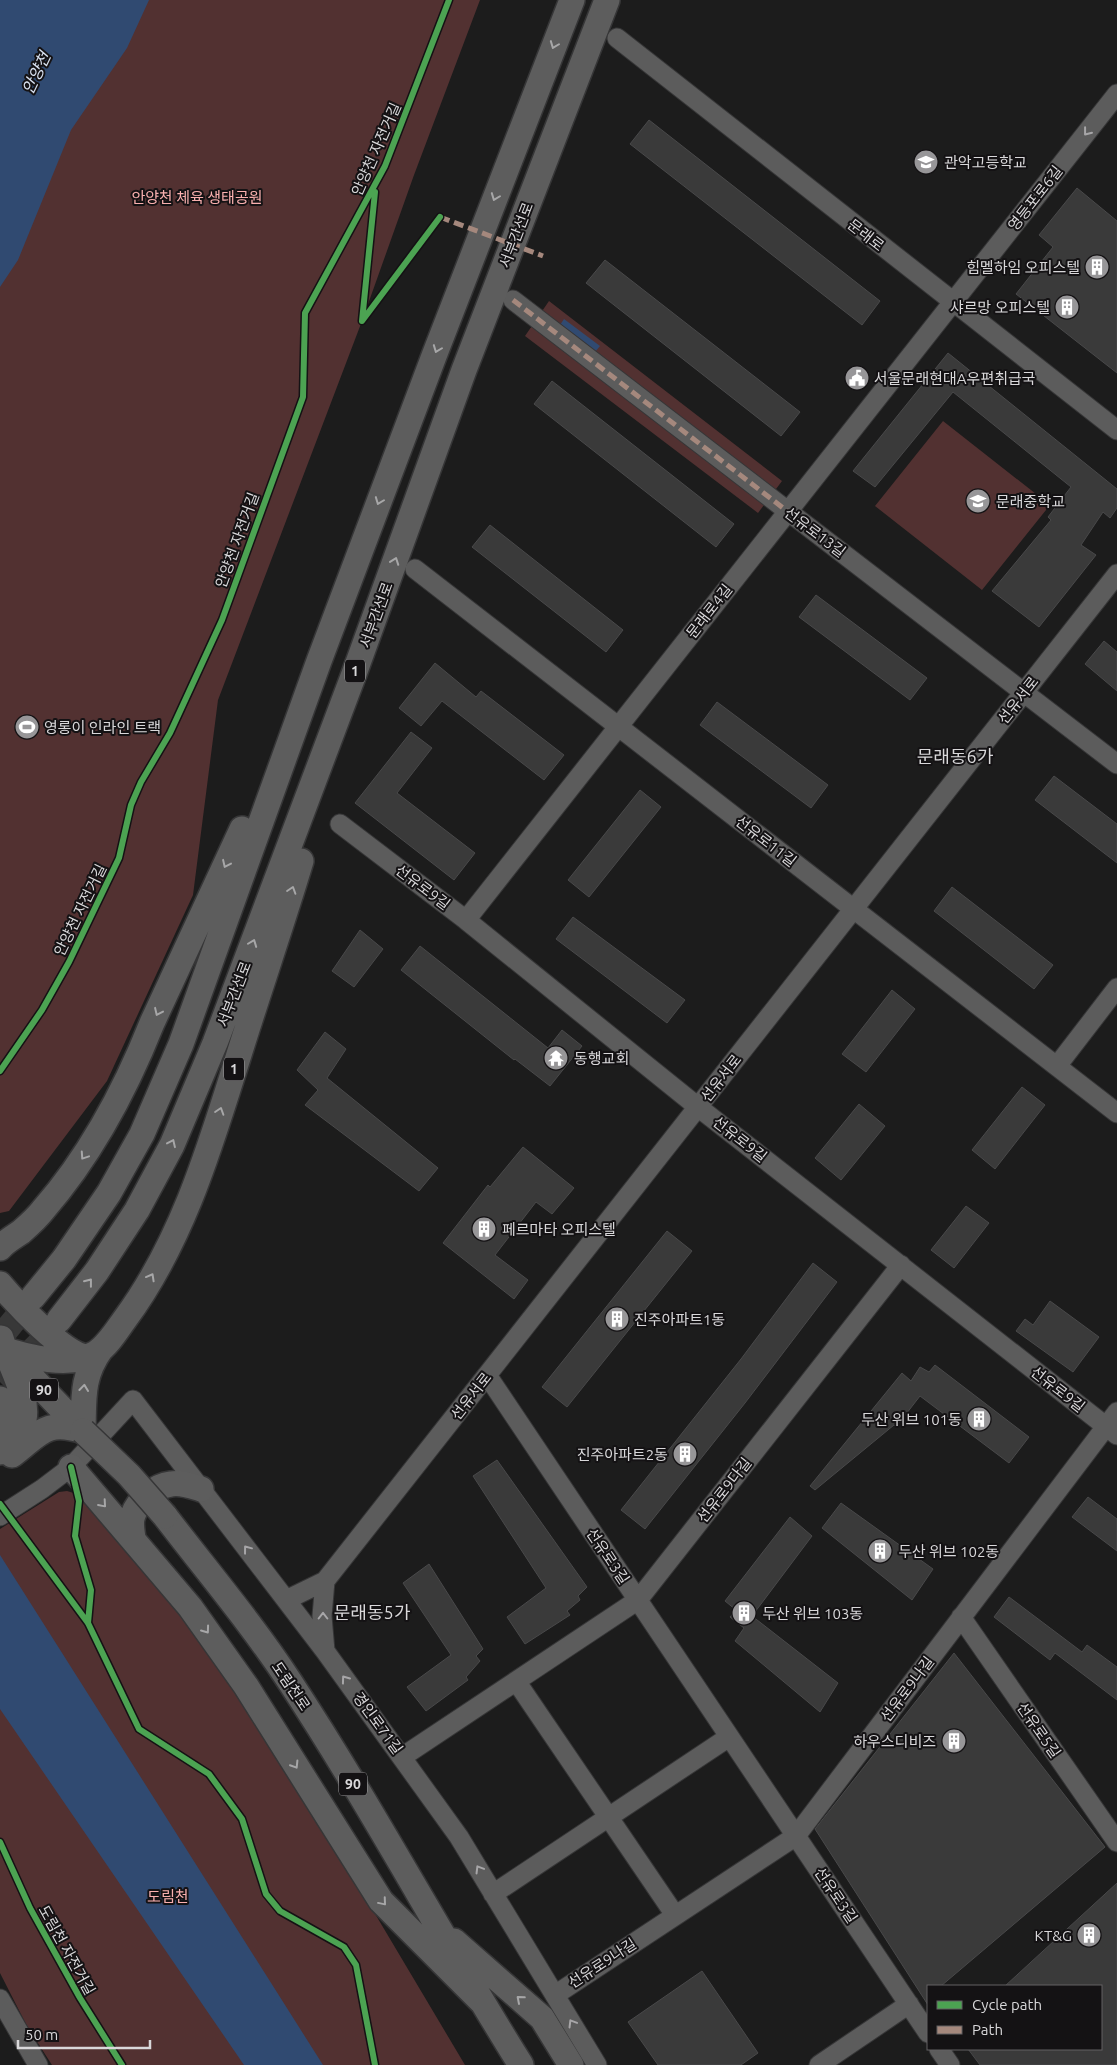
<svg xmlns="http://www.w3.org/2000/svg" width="1117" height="2065" font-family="Ubuntu,'Noto Sans KR',sans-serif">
  <rect width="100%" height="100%" fill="#1c1c1c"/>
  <path fill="#523131" d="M 0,0 L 480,0 L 414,175 L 362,321 L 218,700 L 193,895 L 107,1081 L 9,1211 L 0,1213 Z
    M 549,301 L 782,481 L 758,513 L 525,336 Z
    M 943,421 L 1050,505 L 982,590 L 875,506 Z
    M 67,1491 L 87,1497 L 98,1507 L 242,1694 L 324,1828 L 465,2065 L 52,2065 L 27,2026 L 0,1973 L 0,1529 L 59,1492 Z"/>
  <path fill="#304a71" d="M 0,0 L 149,0 L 127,48 L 71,130 L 18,260 L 0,287 Z
    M 564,319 L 600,346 L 595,352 L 560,325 Z
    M 0,1555 L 323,2065 L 244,2065 L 0,1709 Z"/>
  <path fill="#3a3a3a" stroke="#49494a" d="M 649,120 L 880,301 L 862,325 L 630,144 Z
    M 1077,188 L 1117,221 L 1117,373 L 1016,294 L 1053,247 L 1039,235 Z
    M 605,260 L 800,412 L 781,436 L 586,283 Z
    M 948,353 L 1117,489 L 1117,508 L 1110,518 L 1103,512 L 1081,545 L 1096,555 L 1039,627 L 992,591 L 1051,520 L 1048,517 L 1071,487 L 953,392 L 875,487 L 853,471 Z
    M 552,381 L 734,524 L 716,547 L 534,404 Z
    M 490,525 L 623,630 L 606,652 L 472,547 Z
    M 816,595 L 927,678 L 910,700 L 799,617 Z
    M 1104,641 L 1117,652 L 1117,691 L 1085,664 Z
    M 435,663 L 476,697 L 481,691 L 564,755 L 544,780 L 442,701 L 421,726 L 399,708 Z
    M 717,702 L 828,785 L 811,808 L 700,725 Z
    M 411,732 L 432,748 L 397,793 L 475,853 L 454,880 L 355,803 Z
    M 1054,776 L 1117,824 L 1117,863 L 1035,800 Z
    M 640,790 L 661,807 L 589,897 L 568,880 Z
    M 952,887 L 1053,965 L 1034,989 L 934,911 Z
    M 573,917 L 685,1000 L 667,1023 L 556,939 Z
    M 360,930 L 383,949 L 354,987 L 332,971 Z
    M 420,946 L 548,1048 L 562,1030 L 582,1046 L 550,1086 L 515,1059 L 514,1060 L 401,970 Z
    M 892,990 L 915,1009 L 866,1072 L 842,1054 Z
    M 325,1032 L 346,1049 L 327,1078 L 438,1168 L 419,1191 L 305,1105 L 318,1090 L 297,1070 Z
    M 1022,1087 L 1045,1105 L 995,1169 L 972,1150 Z
    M 859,1104 L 885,1126 L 841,1180 L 815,1158 Z
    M 523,1147 L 574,1188 L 552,1214 L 536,1202 L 495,1255 L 528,1280 L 514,1299 L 443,1243 L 488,1185 L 490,1187 Z
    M 966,1206 L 989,1223 L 954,1268 L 931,1250 Z
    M 667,1231 L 692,1251 L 567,1407 L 542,1387 Z
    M 813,1263 L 837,1282 L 745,1403 L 645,1529 L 621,1510 L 741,1359 Z
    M 1050,1301 L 1099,1337 L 1073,1372 L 1016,1331 L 1025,1319 L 1033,1325 Z
    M 935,1365 L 1029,1437 L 1009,1463 L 920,1396 L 896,1427 L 894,1425 L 815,1490 L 810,1486 L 902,1373 L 911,1381 L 920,1367 L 929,1372 Z
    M 497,1460 L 587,1587 L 578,1596 L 580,1600 L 567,1611 L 570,1615 L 525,1644 L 507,1617 L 546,1588 L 473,1476 Z
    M 1088,1497 L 1117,1519 L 1117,1551 L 1072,1517 Z
    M 841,1503 L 933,1569 L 912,1600 L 822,1528 Z
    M 790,1517 L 812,1536 L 752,1616 L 838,1683 L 820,1712 L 735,1641 L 744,1628 L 730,1617 L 736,1610 L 725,1601 Z
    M 429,1564 L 483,1649 L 476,1656 L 480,1661 L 466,1677 L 468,1680 L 426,1711 L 407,1687 L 451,1655 L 403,1583 Z
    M 1009,1597 L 1082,1652 L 1087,1645 L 1117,1667 L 1117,1700 L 1055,1653 L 1050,1660 L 994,1617 Z
    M 954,1653 L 1105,1847 L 941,1986 L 928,1986 L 928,2005 L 815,1829 Z
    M 1117,1883 L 1117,2065 L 980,2065 L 968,2049 L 1101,2049 L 1101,1986 L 1005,1986 Z
    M 702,1971 L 758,2053 L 741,2065 L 658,2065 L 628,2022 Z"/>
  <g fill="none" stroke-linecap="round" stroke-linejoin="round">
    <path stroke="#383838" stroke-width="25" stroke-dasharray="25 12" stroke-linecap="butt" d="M 0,1338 L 33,1297
      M 0,1382 L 41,1342 L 59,1320"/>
    <defs>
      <path id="minor" d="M 617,38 L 1117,430
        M 513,300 L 1117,764
        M 415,569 L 1117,1113
        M 340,824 L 466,920 L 698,1107 L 1117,1435
        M 466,920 L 1117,94
        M 1057,1066 L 1117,988
        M 487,1375 L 928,2033
        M 0,1516 L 42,1489 L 71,1467 L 133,1400 L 325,1651 L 459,1837 L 597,2065
        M 286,1600 L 325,1581 L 1117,574
        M 961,1617 L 1117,1842
        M 325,1651 L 322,1616 L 325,1581
        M 516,1681 L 675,1915
        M 402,1757 L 638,1600 L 901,1265
        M 493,1894 L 729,1737
        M 555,1995 L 796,1836 L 1117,1412
        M 0,1999 L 38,2065
        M 939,2049 L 950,2065
        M 819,2065 L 909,2004"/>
      <path id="major" d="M 0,1248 C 6,1241 14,1237 21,1232 C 29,1225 37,1218 43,1210 C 91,1155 125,1091 152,1023 L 242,829
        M 0,1284 C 16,1303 64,1355 87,1357
        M 33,1297 L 64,1259 L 109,1193 L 142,1134 L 181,1044 L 319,661 L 434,356 L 572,0
        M 59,1320 L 97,1271 L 137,1210 L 172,1145 L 215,1043 L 354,674 L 464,370 L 607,0
        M 0,1348 C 26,1357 71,1368 96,1353 C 108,1345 117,1330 125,1319 C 190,1231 217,1121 250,1020 C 267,967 285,914 301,861
        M 14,1359 L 83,1431
        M 0,1399 C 12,1413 13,1425 10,1443
        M 83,1431 C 84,1399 81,1377 101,1349
        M 0,1452 C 8,1445 18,1436 22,1426 C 33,1401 8,1363 1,1338
        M 12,1455 C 40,1434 45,1419 83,1431
        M 71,1467 L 190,1607 L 246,1686 L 381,1901 L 481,2001
        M 165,1516 C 207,1571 252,1624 290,1682 C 372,1807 442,1939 521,2065
        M 133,1538 C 132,1531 130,1522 133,1515 C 138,1500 155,1486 171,1484 C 181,1482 191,1486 201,1489
        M 454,1941 L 542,2018 L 571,2065"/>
    </defs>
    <use href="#minor" stroke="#363637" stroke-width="21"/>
    <use href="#major" stroke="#363637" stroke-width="28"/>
    <use href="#minor" stroke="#5c5c5c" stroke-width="19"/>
    <use href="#major" stroke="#5d5d5d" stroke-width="25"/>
    <defs>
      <path id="major-bridge" d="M 83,1431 L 129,1475 L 165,1516"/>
    </defs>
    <use href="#major-bridge" stroke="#363637" stroke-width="28" stroke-linecap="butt"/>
    <use href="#major-bridge" stroke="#5d5d5d" stroke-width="25"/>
    <path stroke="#a5887d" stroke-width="5" stroke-dasharray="10 5" stroke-linecap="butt" d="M 440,217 L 543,256
      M 513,300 L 787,511"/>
    <defs>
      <path id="cycleway" d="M 375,192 L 362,321 L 440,217
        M 0,1071 L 42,1010 L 69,962 L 119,858 L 131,805 L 141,782 L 170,733 L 222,620 L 303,397 L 305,313 L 385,166 L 449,0
        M 71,1467 L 79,1501 L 75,1536 L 91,1590 L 88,1623
        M 0,1504 L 88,1623 L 139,1729 L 209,1774 L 242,1819 L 266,1894 L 280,1911 L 344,1947 L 356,1965 L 375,2065
        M 0,1842 L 30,1908 L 80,1998 L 122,2065"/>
    </defs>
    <use href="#cycleway" stroke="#141214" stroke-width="9"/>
    <use href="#cycleway" stroke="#4ca352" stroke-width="6"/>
  </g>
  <defs><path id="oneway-chevron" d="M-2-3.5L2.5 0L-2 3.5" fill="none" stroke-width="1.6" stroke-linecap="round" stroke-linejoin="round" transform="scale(1.25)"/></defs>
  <g stroke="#a7a7a8">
    <use href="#oneway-chevron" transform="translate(554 45) rotate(111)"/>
    <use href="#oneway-chevron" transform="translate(495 197) rotate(111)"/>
    <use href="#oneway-chevron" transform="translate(437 349) rotate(111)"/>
    <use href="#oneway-chevron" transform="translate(379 501) rotate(111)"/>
    <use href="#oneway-chevron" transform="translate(395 561) rotate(-70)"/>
    <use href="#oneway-chevron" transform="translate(226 864) rotate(115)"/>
    <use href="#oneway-chevron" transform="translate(292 890) rotate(-72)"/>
    <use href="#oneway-chevron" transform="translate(253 943) rotate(-69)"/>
    <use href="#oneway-chevron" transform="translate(158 1012) rotate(115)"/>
    <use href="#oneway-chevron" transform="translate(220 1111) rotate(-72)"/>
    <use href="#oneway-chevron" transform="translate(172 1143) rotate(-65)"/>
    <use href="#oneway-chevron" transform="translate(84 1156) rotate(124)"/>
    <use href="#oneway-chevron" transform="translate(151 1277) rotate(-61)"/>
    <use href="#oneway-chevron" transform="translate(89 1282) rotate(-52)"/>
    <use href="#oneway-chevron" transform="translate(84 1388) rotate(-84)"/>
    <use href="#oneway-chevron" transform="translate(103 1504) rotate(49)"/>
    <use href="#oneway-chevron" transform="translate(206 1630) rotate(54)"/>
    <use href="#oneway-chevron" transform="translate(295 1765) rotate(58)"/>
    <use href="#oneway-chevron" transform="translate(383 1902) rotate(50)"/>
    <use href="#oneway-chevron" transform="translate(520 1999) rotate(-139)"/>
  </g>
  <g stroke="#a7a6a8">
    <use href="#oneway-chevron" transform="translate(1087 132) rotate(128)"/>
    <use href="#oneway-chevron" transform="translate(247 1549) rotate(-127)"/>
    <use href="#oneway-chevron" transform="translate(323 1616) rotate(-90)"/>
    <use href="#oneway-chevron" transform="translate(345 1679) rotate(-126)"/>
    <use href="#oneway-chevron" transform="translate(479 1869) rotate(-121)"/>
    <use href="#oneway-chevron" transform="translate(572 2023) rotate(-121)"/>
  </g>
  <defs>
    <symbol id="school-disc" viewBox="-11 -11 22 22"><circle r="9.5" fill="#979698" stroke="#141214"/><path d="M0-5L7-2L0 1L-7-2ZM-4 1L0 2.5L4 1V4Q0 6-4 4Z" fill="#fff"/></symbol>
    <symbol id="building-disc" viewBox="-11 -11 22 22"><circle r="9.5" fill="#979698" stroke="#141214"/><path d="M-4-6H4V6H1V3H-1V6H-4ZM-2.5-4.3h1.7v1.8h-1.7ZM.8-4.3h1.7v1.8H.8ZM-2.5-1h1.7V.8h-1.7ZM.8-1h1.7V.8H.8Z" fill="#fff"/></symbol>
    <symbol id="civic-disc" viewBox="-11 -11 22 22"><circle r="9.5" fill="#979698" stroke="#141214"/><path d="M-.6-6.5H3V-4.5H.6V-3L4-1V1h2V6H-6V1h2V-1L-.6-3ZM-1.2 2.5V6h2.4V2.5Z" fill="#fff"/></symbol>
    <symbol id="stadium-disc" viewBox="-11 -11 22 22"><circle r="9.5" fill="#979698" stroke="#141214"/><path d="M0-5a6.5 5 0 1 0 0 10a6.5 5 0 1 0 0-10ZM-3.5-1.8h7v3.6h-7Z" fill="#fff"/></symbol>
    <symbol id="temple-disc" viewBox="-11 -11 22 22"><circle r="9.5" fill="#979698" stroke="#141214"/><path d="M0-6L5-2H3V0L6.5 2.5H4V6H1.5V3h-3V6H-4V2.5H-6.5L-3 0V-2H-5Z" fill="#fff"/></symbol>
  </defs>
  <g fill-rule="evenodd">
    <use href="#school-disc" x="912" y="148" width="28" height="28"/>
    <use href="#building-disc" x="1083" y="253" width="28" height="28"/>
    <use href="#building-disc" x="1053" y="293" width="28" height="28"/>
    <use href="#civic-disc" x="843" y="364" width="28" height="28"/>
    <use href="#school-disc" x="964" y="487" width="28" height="28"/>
    <use href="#stadium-disc" x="13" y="713" width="28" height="28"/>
    <use href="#temple-disc" x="542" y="1044" width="28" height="28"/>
    <use href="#building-disc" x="470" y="1215" width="28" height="28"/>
    <use href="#building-disc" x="603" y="1305" width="28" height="28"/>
    <use href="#building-disc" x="965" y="1405" width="28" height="28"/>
    <use href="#building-disc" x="671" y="1440" width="28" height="28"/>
    <use href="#building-disc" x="866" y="1537" width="28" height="28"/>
    <use href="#building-disc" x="730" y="1599" width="28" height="28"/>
    <use href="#building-disc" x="940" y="1727" width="28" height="28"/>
    <use href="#building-disc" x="1075" y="1921" width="28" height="28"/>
  </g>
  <g text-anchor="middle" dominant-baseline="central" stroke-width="4" stroke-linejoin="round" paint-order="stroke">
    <g fill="#141214" stroke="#9e9d9f" stroke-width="1">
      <rect x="345" y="659.5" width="20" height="23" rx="4"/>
      <rect x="224" y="1057.5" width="20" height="23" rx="4"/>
      <rect x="30" y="1378.5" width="28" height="23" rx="4"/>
      <rect x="339" y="1772.5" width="28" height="23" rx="4"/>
    </g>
    <g font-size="14" font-weight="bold" fill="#d9d8da">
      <text x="355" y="671">1</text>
      <text x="234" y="1069">1</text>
      <text x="44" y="1390">90</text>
      <text x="353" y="1784">90</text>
    </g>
    <g font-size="15" fill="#d9d8da" stroke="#141214">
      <text transform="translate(376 149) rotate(-66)">안양천 자전거길</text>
      <text transform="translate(1035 198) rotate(-52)">영등포로6길</text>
      <text transform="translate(516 235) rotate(-69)">서부간선로</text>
      <text transform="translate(866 235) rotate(38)">문래로</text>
      <text transform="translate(815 532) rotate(37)">선유로13길</text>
      <text transform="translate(237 540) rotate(-70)">안양천 자전거길</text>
      <text transform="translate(709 611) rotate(-52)">문래로4길</text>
      <text transform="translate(376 615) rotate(-70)">서부간선로</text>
      <text transform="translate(1018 700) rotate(-52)">선유서로</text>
      <text transform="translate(766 841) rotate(38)">선유로11길</text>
      <text transform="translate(423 887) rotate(37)">선유로9길</text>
      <text transform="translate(80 910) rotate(-64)">안양천 자전거길</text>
      <text transform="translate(234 994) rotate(-69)">서부간선로</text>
      <text transform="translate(721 1078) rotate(-52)">선유서로</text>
      <text transform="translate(740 1139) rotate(38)">선유로9길</text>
      <text transform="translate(1058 1389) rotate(38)">선유로9길</text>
      <text transform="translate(471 1396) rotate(-52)">선유서로</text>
      <text transform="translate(724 1490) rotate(-52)">선유로9다길</text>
      <text transform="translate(608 1556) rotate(56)">선유로3길</text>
      <text transform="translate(291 1686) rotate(56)">도림천로</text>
      <text transform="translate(907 1689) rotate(-53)">선유로9나길</text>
      <text transform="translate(378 1723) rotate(54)">경인로71길</text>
      <text transform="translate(1039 1730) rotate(55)">선유로5길</text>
      <text transform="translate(836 1895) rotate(56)">선유로3길</text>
      <text transform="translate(67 1950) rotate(61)">도림천 자전거길</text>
      <text transform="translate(602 1963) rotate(-33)">선유로9나길</text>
    </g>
    <g font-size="15" fill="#d9d8da" stroke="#141214" text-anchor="start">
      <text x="944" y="162">관악고등학교</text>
      <text x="1080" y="267" text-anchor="end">힘멜하임 오피스텔</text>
      <text x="1050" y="307" text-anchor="end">샤르망 오피스텔</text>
      <text x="874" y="378">서울문래현대A우편취급국</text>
      <text x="996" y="501">문래중학교</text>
      <text x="44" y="727">영롱이 인라인 트랙</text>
      <text x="574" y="1058">동행교회</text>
      <text x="502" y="1229">페르마타 오피스텔</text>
      <text x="634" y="1319">진주아파트1동</text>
      <text x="962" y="1419" text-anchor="end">두산 위브 101동</text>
      <text x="668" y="1454" text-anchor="end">진주아파트2동</text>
      <text x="898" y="1551">두산 위브 102동</text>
      <text x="762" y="1613">두산 위브 103동</text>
      <text x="936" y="1741" text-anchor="end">하우스디비즈</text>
      <text x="1072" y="1935" text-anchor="end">KT&amp;G</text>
    </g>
    <g font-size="15" fill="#fab0af" stroke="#141214">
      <text x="197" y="197">안양천 체육 생태공원</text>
      <text x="168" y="1896">도림천</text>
    </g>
    <g font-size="16" font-style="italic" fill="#dae3f2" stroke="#141214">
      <text transform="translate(36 73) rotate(-64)">안양천</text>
    </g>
    <g font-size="18" fill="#d9d8da" stroke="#141214">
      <text x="955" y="756">문래동6가</text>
      <text x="372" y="1612">문래동5가</text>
    </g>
  </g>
  <rect x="927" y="1985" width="175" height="65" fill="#141214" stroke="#636163"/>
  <rect x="937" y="2001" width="25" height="8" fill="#4ca352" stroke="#636163"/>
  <text x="972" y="2010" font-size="15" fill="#d9d8da">Cycle path</text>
  <rect x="937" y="2026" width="25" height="8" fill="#a5887d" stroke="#636163"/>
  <text x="972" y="2035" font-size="15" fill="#d9d8da">Path</text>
  <path d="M18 2040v8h132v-8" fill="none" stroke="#d9d8da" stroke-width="2.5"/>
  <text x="25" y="2040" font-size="15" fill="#d9d8da" stroke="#141214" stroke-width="4" paint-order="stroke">50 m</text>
</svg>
